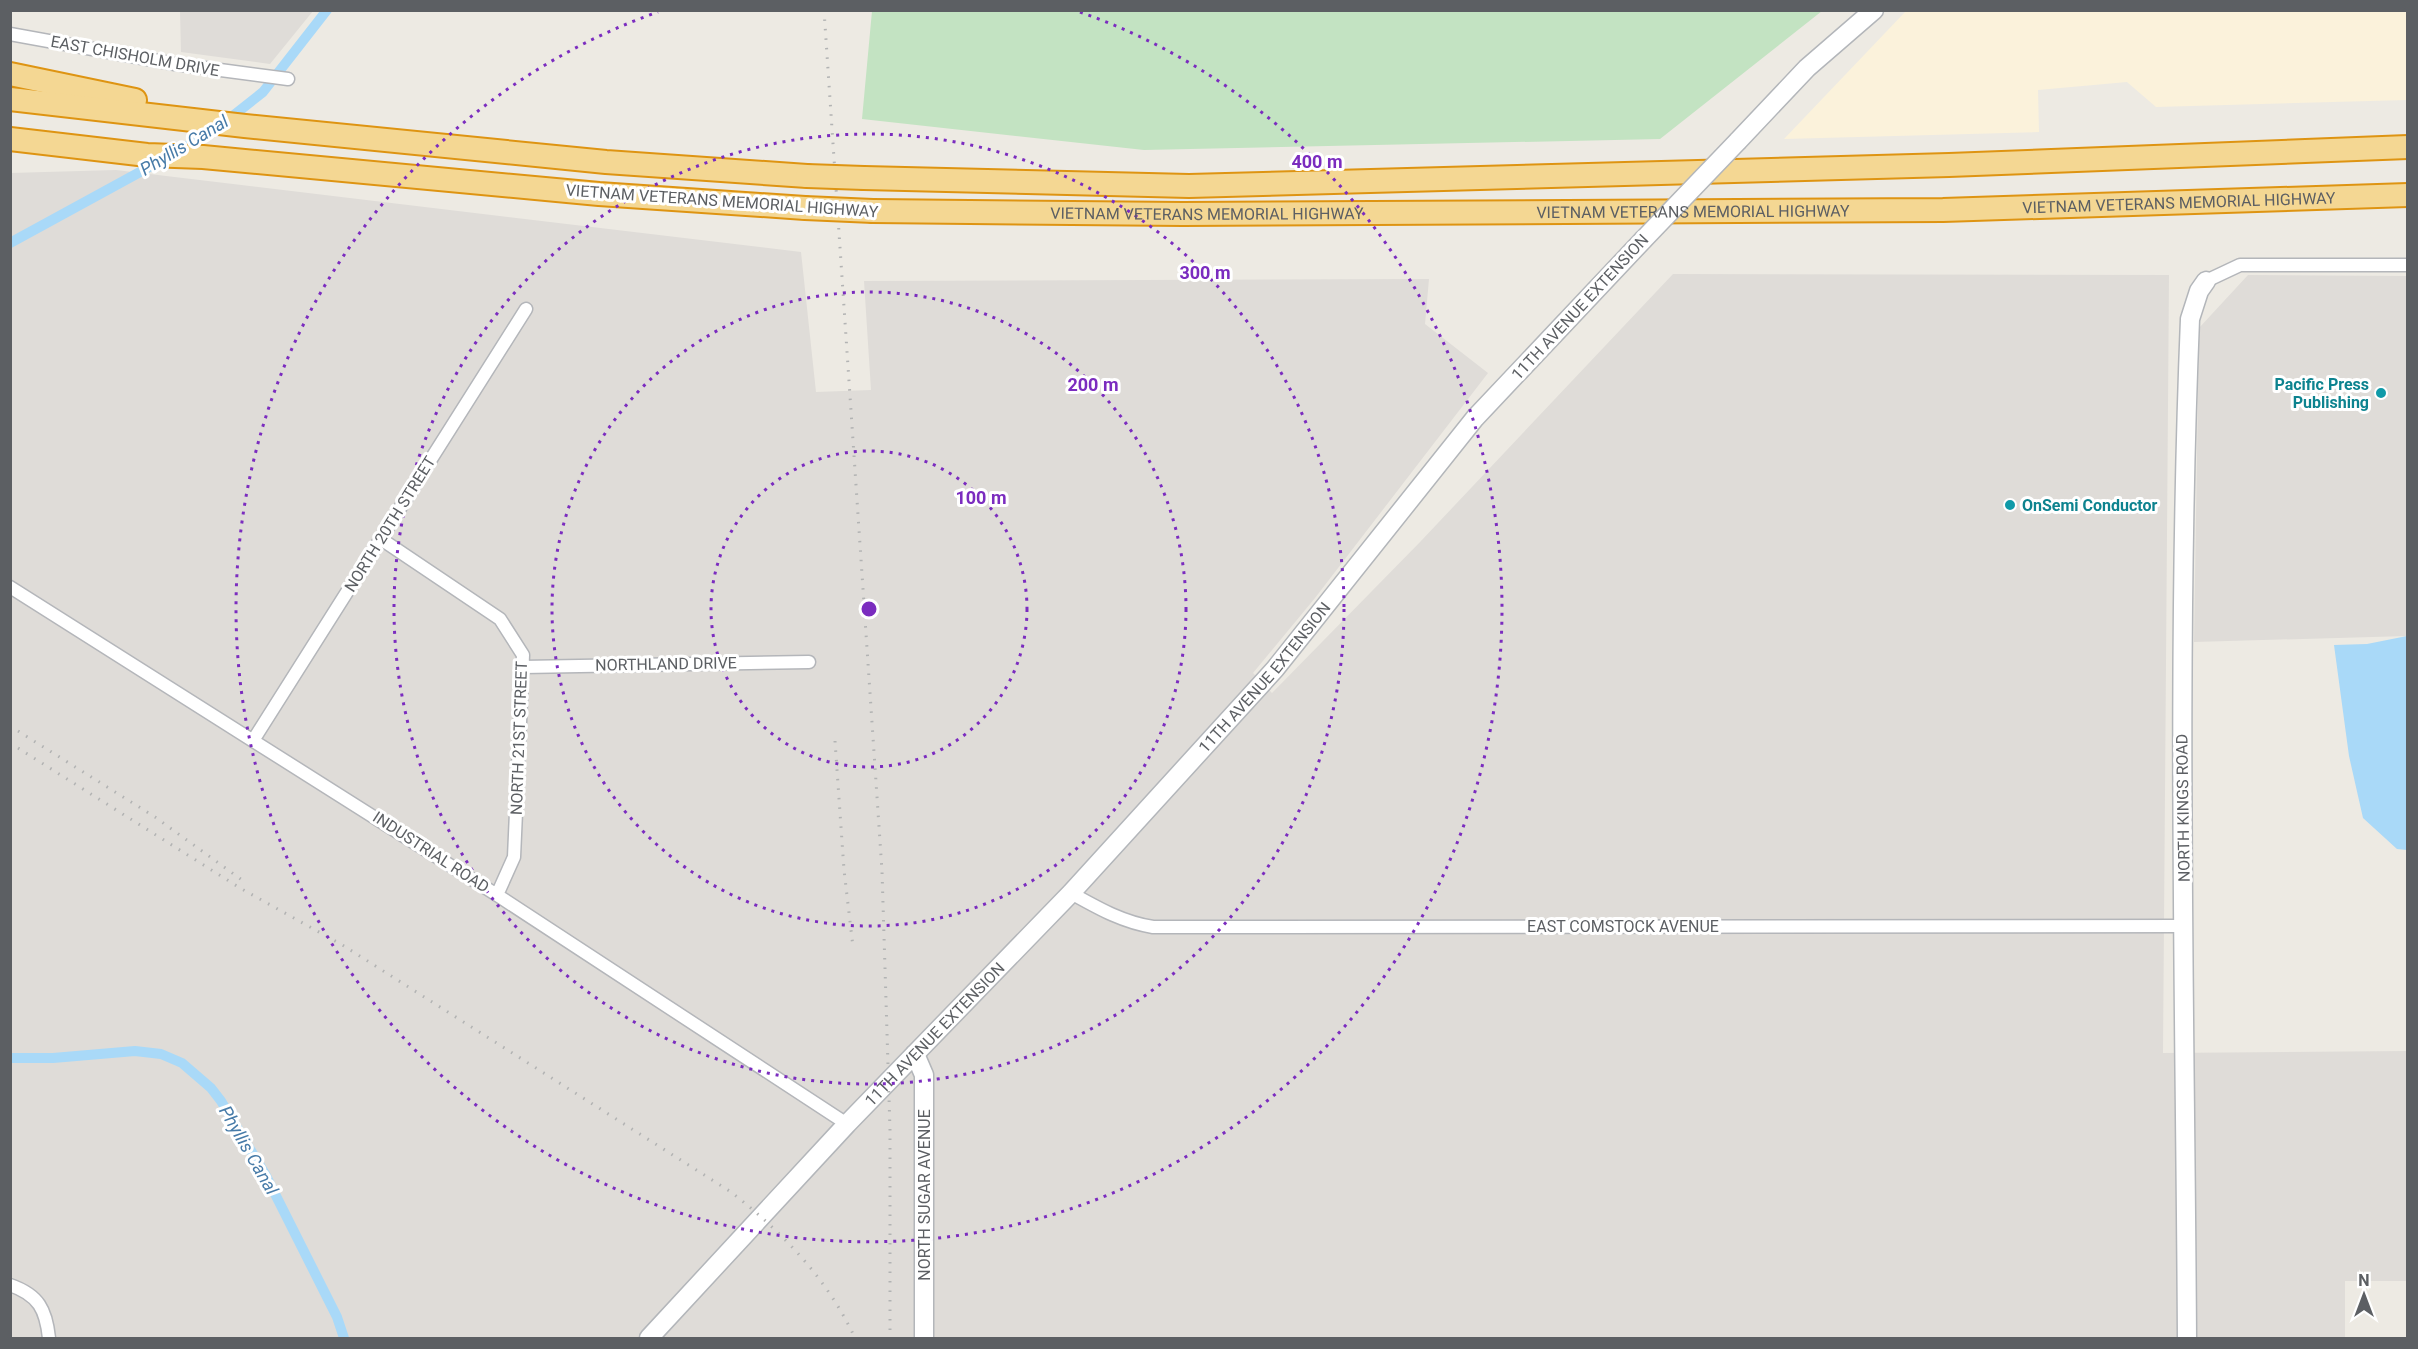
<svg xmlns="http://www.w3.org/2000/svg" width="2418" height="1349" font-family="Roboto,sans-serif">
  <rect width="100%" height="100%" fill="#edeae3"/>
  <path fill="#fbf2db" d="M 1906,11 L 2407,11 L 2407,100 L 2156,107 L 2127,82 L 2038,90 L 2039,132 L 1784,139 Z"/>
  <path fill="#dfdcd8" d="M 180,11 L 180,10 L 313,11 L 270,64 L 181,52 Z
    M 116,170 L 801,252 L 816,392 L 871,390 L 864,281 L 1429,279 L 1425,324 L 1488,373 L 1315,598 L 1253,673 L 1272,693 L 1421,541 L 1673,274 L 2169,275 L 2163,1053 L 2407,1051 L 2407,1281 L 2345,1281 L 2345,1338 L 11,1338 L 10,173 Z
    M 2248,275 L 2407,276 L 2407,636 L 2194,642 L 2199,328 Z"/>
  <path fill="#c3e3c2" d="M 872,11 L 872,10 L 1822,11 L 1660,139 L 1144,150 L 862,119 Z"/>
  <path fill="#a9d9f8" d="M 2407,636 L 2408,636 L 2407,850 L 2397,849 L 2363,818 L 2349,756 L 2334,645 L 2367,644 Z"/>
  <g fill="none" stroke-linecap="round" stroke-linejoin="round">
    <path stroke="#a9d9f8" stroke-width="10" d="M 176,152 L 215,130 L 263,92 L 327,10
      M 10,243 L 162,160
      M 10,1058 L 53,1058 L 135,1051 L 161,1054 L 182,1063 L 211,1088 L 221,1101 L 265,1174 L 337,1317 L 344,1338"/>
    <defs>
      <path id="street" d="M 10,34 L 175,64 L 288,79
        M 2206,281 L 2240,265 L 2408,265
        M 381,539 L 500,619 L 523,655 L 514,857 L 497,895
        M 10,587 L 497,895 L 847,1124
        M 523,667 L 809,662
        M 254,739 L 526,309
        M 1071,893 C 1098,908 1122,922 1153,927 C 1496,929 1840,925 2184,926
        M 10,1285 C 39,1295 46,1310 49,1338"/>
      <g id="secondary">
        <path d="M 1738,141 L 1807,68 L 1874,10"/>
        <path d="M 915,1054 L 924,1075 L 924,1338"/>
        <path id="s1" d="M 649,1338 L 847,1124 L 1071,893 L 1275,669 L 1475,418 L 1643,240"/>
        <path d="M 2187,1338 C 2185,999 2176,659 2190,319 L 2199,291 L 2206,281"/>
      </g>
      <g id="highway">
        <path d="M 10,74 L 135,100"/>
        <path d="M 10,99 L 245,126 L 606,162 L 807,176"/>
        <path d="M 10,139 L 147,155 L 203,157 L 599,194 L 805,208"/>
        <path d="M 864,178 L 1189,186 L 1949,165 L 2408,147"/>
        <path id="s2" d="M 873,211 L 1183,214 L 1943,210 L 2408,195"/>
      </g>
    </defs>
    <use href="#street" stroke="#b4b6ba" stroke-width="15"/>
    <use href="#secondary" stroke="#b3b6ba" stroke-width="21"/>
    <use href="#highway" stroke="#de9412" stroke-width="26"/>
    <use href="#street" stroke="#fff" stroke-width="12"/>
    <use href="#secondary" stroke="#fff" stroke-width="18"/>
    <use href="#highway" stroke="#f4d793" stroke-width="22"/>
    <path stroke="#b2b3b3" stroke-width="3" stroke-dasharray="1.5 8" stroke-linecap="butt" d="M 824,10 L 882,871 L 890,1130 L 890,1338
      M 10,726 L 155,817 L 242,880
      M 835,741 L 844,870 L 853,947
      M 10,743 L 240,888 L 344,946 L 731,1192 C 782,1232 827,1278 855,1338"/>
    <defs>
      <path id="secondary-bridge" d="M 1643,240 L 1738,141"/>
      <path id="highway-bridge" d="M 807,176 L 864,178
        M 805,208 L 873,211"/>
    </defs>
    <use href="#secondary-bridge" stroke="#b3b6ba" stroke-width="21" stroke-linecap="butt"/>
    <use href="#highway-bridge" stroke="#de9412" stroke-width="26" stroke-linecap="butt"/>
    <use href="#secondary-bridge" stroke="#fff" stroke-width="18"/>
    <use href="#highway-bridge" stroke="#f4d793" stroke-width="22"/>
  </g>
  <g fill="none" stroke="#7b2cbf" stroke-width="3" stroke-dasharray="3 6">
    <circle cx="869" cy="609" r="158"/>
    <circle cx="869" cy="609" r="317"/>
    <circle cx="869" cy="609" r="475"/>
    <path d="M1080 12A633 633 0 1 1 658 12"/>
  </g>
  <g fill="#0f9aa8" stroke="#fff" stroke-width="2">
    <circle cx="2381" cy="393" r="6"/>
    <circle cx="2010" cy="505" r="6"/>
  </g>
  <g text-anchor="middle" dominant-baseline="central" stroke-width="6" stroke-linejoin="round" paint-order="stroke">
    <g font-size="16" fill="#5c5f63" stroke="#fff">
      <text transform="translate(135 56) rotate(10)">EAST CHISHOLM DRIVE</text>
      <text transform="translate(722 201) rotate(4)">VIETNAM VETERANS MEMORIAL HIGHWAY</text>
      <text stroke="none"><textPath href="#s2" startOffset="1306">VIETNAM VETERANS MEMORIAL HIGHWAY</textPath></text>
      <text stroke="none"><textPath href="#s2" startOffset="820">VIETNAM VETERANS MEMORIAL HIGHWAY</textPath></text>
      <text stroke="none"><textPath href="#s2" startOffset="334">VIETNAM VETERANS MEMORIAL HIGHWAY</textPath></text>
      <text transform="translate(1580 307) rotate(-47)">11TH AVENUE EXTENSION</text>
      <text transform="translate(390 524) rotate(-58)">NORTH 20TH STREET</text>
      <text transform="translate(666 664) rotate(-1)">NORTHLAND DRIVE</text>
      <text stroke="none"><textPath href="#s1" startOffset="903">11TH AVENUE EXTENSION</textPath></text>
      <text transform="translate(519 738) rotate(-88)">NORTH 21ST STREET</text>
      <text transform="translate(2183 808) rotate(-91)">NORTH KINGS ROAD</text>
      <text transform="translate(431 852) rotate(33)">INDUSTRIAL ROAD</text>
      <text x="1623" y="926">EAST COMSTOCK AVENUE</text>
      <text stroke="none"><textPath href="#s1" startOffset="417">11TH AVENUE EXTENSION</textPath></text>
      <text transform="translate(924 1195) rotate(-90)">NORTH SUGAR AVENUE</text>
    </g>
    <g font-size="16" font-weight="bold" fill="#0d838f" stroke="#fff" text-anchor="end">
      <text x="2369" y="384">Pacific Press<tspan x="2369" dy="18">Publishing</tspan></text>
      <text x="2022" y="505" text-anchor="start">OnSemi Conductor</text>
    </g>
    <g font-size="18" font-style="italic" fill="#477ba8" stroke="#fff">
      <text transform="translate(184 145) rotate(-31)">Phyllis Canal</text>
      <text transform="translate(249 1150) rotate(60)">Phyllis Canal</text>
    </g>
  </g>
  <circle cx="869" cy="609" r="9" fill="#7b2cbf" stroke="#fff" stroke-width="3"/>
  <g font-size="18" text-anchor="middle" font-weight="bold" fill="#7b2cbf" stroke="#fff" stroke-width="6" stroke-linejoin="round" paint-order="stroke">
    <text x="1317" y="168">400 m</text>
    <text x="1205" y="279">300 m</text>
    <text x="1093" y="391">200 m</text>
    <text x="981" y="504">100 m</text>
  </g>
  <rect width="2418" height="1349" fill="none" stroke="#5c5f63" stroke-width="24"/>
  <g transform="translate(2364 1295)" stroke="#ffffff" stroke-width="4.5" paint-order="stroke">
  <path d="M0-4.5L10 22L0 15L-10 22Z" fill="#5c5f63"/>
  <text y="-9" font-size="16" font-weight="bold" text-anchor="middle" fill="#5c5f63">N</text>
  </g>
</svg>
